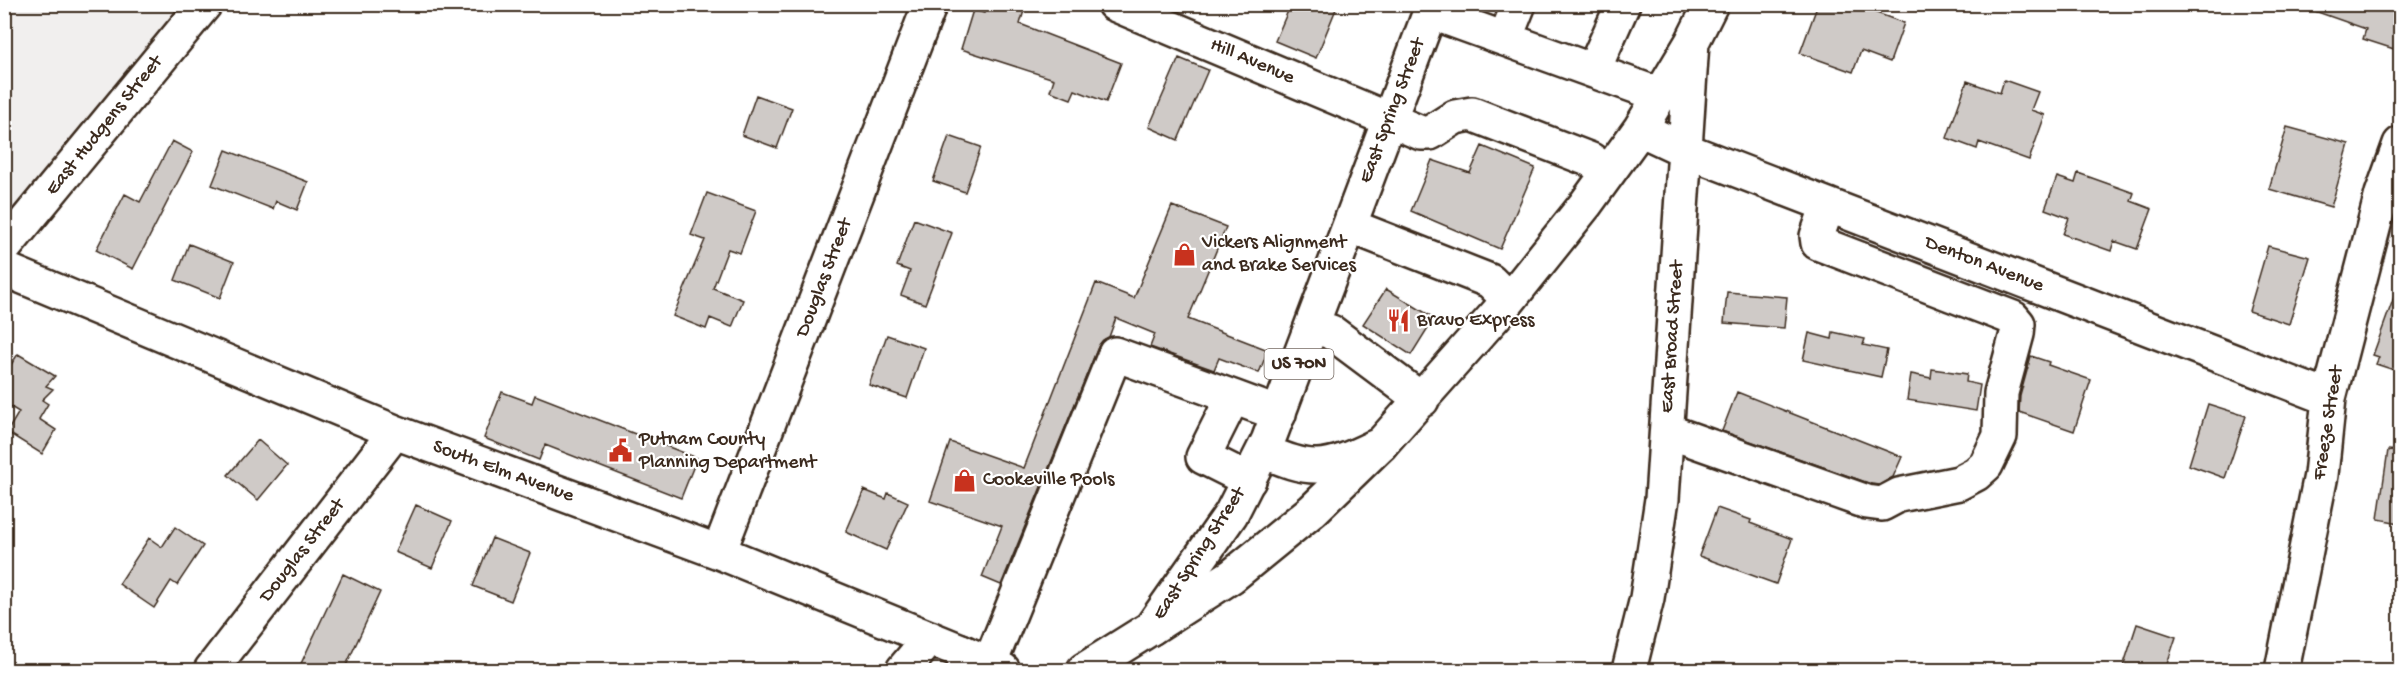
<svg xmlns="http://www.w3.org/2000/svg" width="2405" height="675" font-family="'Gochi Hand',sans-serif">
  <rect width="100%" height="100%" fill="#fff"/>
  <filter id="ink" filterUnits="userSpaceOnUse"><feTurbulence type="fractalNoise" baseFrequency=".0167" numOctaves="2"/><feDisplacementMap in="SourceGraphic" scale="12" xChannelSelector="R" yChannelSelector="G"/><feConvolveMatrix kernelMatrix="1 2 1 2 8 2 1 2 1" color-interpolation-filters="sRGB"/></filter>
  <g filter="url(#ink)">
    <path fill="#f1efee" d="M 5,5 L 187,5 L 5,225 Z"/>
    <path fill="#cfcac7" stroke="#3b2a1e" stroke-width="1.5" d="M 987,4 L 1026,4 L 1020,24 L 1121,63 L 1106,102 L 1075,90 L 1071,99 L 1050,91 L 1054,79 L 961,49 L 973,10 L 984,13 Z
      M 1291,4 L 1338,4 L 1316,58 L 1275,41 Z
      M 1818,4 L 1852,4 L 1904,23 L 1890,62 L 1861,51 L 1853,72 L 1800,53 Z
      M 2306,4 L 2400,4 L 2400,32 L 2394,49 L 2363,39 L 2366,29 L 2306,8 Z
      M 1179,58 L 1208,70 L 1178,140 L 1149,127 Z
      M 2004,80 L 2038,92 L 2031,110 L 2045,115 L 2029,160 L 1979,142 L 1977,149 L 1947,138 L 1967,81 L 2000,93 Z
      M 756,95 L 792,108 L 777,148 L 742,135 Z
      M 2287,127 L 2349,144 L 2331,207 L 2269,189 Z
      M 949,136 L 981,147 L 965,192 L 933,181 Z
      M 172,141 L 193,152 L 133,269 L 96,250 L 125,194 L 140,202 Z
      M 1482,146 L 1535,168 L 1500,249 L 1411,211 L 1432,160 L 1470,173 Z
      M 226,150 L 308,182 L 297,210 L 276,201 L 273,209 L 212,185 Z
      M 2078,173 L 2134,193 L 2131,201 L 2152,209 L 2137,249 L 2114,241 L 2111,251 L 2063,234 L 2069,218 L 2045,209 L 2057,177 L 2075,183 Z
      M 707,193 L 756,211 L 740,253 L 728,249 L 713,288 L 743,300 L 732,327 L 710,318 L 706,329 L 673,316 L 705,240 L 691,235 Z
      M 1172,206 L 1226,227 L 1188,319 L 1268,350 L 1259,373 L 1219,358 L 1214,370 L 1150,347 L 1155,334 L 1116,318 L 1109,337 L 1103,340 L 1098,347 L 1001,585 L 982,577 L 1002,526 L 930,501 L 950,442 L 1024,468 L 1096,283 L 1134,298 Z
      M 914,219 L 952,233 L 925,304 L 901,295 L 910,271 L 897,266 Z
      M 189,244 L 234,262 L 220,298 L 175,280 Z
      M 2268,246 L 2310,257 L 2289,324 L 2249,311 Z
      M 2398,286 L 2400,286 L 2400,372 L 2376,364 L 2379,357 L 2373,355 Z
      M 1386,289 L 1434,318 L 1411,355 L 1363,324 Z
      M 1727,292 L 1787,297 L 1784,328 L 1724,323 Z
      M 1833,332 L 1865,339 L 1863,345 L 1887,350 L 1881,377 L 1803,360 L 1809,333 L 1832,339 Z
      M 887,335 L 924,348 L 907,398 L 869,385 Z
      M 18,354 L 55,376 L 46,386 L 53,389 L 42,400 L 48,404 L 39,419 L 56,430 L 42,454 L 7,432 L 19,412 L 4,403 L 4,375 Z
      M 2031,356 L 2049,362 L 2048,365 L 2091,380 L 2074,431 L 2019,412 L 2020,396 Z
      M 1932,369 L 1967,374 L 1966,382 L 1980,385 L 1976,411 L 1907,400 L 1911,374 L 1931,378 Z
      M 502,392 L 532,403 L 535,395 L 697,458 L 681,498 L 545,445 L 539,460 L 484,438 Z
      M 1737,392 L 1902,457 L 1893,477 L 1879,485 L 1871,484 L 1722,431 Z
      M 2208,404 L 2246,416 L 2225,478 L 2189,465 Z
      M 258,440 L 287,465 L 258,500 L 228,475 Z
      M 2388,450 L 2400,451 L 2400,523 L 2378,519 Z
      M 864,490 L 886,499 L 888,493 L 908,502 L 886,550 L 846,532 Z
      M 416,505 L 452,521 L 432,568 L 395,552 Z
      M 1717,508 L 1751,520 L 1750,523 L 1792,539 L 1776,584 L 1699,556 Z
      M 175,527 L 203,546 L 177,585 L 171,581 L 154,608 L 119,584 L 149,538 L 162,547 Z
      M 492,538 L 530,553 L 511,601 L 473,586 Z
      M 343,574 L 380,592 L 344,670 L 298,670 Z
      M 2137,624 L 2176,637 L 2165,670 L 2122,670 Z"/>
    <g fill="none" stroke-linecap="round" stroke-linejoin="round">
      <defs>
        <path id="minor" d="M 1114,4 L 1421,133 L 1430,133 L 1455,117 L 1472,114 L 1591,160 L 1608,172
          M 1430,12 L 1660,95
          M 1505,39 L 1519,4
          M 1593,71 L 1623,4
          M 1640,129 L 1685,150 L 2329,398
          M 1350,226 L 1490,281 L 1509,300
          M 4,248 L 205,4
          M 4,269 L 395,432 L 719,552 L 961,651 L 1003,670
          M 1313,326 L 1331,332 L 1422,400
          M 1233,397 L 1279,414
          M 1667,431 L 1867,502 L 1882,504 L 1899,495 L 1959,483 L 1976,474 L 1986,465 L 2000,436 L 2001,393 L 2017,334 L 2018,324 L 2013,318 L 1818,243 L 1817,236 L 1828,205
          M 719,552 L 930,4
          M 1151,628 L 1232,576 L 1313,510 L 1381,444 L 1509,300 L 1585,205 L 1640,129 L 1692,42
          M 990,663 L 1115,354 L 1233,397 L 1203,457 L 1249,480
          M 211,670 L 395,432
          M 903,670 L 930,638
          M 1629,670 L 1647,598 L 1662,499 L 1692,42 L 1711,4
          M 2282,670 L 2321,475 L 2329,398 L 2382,194 L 2400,144"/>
        <path id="major" d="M 1263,451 C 1280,458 1300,467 1318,466 C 1340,465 1361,453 1381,444
          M 961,651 L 968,670
          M 1084,670 L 1151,628 L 1231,514 L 1268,441 L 1433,4"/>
      </defs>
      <use href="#minor" stroke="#3b2a1e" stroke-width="38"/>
      <use href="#major" stroke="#3b2a1e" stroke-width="38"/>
      <use href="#minor" stroke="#fff" stroke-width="33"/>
      <use href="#major" stroke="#fff" stroke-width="33"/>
    </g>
  </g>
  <defs>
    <symbol id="shop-bare" viewBox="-9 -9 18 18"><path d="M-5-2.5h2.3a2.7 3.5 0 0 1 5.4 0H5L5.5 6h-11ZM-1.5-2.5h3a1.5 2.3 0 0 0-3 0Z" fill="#c8321e" stroke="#fff" stroke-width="2.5" paint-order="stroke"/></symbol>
    <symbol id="restaurant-bare" viewBox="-9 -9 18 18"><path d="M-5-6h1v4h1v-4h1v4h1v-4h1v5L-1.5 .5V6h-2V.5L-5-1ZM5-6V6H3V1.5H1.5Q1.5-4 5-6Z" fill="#c8321e" stroke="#fff" stroke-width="2.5" paint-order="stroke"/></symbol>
    <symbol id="civic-bare" viewBox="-9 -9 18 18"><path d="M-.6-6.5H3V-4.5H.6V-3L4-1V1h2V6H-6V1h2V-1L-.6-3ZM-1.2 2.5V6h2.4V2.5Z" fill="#c8321e" stroke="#fff" stroke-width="2.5" paint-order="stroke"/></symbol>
  </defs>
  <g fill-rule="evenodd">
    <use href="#shop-bare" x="1168" y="238" width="33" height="33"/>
    <use href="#restaurant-bare" x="1382" y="304" width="33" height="33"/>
    <use href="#civic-bare" x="604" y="434" width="33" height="33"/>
    <use href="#shop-bare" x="948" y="464" width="33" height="33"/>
  </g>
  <g text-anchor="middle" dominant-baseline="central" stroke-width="4.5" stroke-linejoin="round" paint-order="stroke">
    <rect fill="#fff" stroke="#766a62" stroke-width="1.5" x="1264.5" y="349" width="69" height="30" rx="4.5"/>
    <g font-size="18" font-weight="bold" fill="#3b2a1e">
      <text x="1299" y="364">US 70N</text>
    </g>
    <g font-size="20" fill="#3b2a1e" stroke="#fff">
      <text transform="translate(1252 62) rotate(23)">Hill Avenue</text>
      <text transform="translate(1393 111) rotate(-69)">East Spring Street</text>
      <text transform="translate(105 126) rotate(-51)">East Hudgens Street</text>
      <text transform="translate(1984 265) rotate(21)">Denton Avenue</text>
      <text transform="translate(825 278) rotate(-69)">Douglas Street</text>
      <text transform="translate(1673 337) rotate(-86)">East Broad Street</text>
      <text transform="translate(2329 423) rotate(-81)">Freeze Street</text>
      <text transform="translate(503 472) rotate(20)">South Elm Avenue</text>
      <text transform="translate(303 551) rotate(-52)">Douglas Street</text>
      <text transform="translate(1200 554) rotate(-57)">East Spring Street</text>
    </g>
    <g font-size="20" fill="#3b2a1e" stroke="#fff" text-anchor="start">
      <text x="1202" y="243">Vickers Alignment<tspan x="1202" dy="23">and Brake Services</tspan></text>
      <text x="1417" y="321">Bravo Express</text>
      <text x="639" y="440">Putnam County<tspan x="639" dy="23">Planning Department</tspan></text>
      <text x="983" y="480">Cookeville Pools</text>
    </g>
  </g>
  <rect width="2405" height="675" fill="none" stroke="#fff" stroke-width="24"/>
  <rect x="12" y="12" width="2381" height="651" fill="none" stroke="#3b2a1e" stroke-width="2" filter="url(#ink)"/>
</svg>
